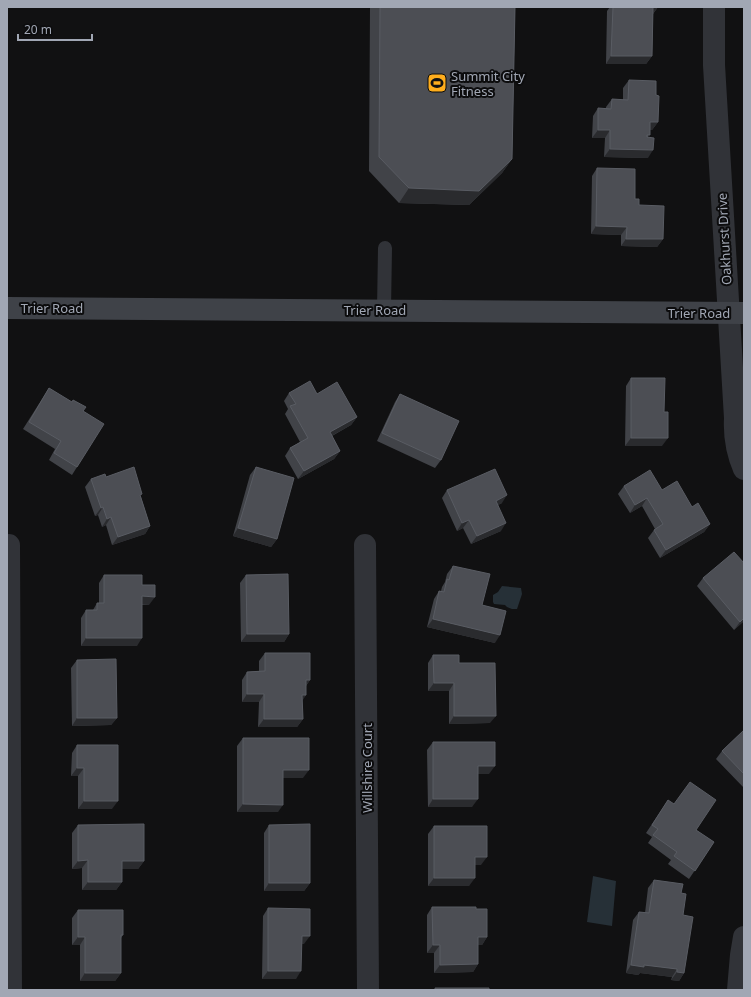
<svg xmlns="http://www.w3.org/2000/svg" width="751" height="997" font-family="'Noto Sans',sans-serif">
  <rect width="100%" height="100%" fill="#111112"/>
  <path fill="#263037" d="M 502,586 L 521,588 L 522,594 L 517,609 L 512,609 L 507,607 L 505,605 L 494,604 L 493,602 L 493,595 L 498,592 Z
    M 593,876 L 616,881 L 612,926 L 587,922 Z"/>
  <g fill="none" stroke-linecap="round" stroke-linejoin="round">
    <path stroke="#313338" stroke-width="14" d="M 384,310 L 385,248"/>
    <path stroke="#313338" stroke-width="22" d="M 714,7 L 714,65 L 735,418 C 734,436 737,453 744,469
      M 9,545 L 11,990
      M 365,545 L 368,990
      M 738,990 L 741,955 L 744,937"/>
    <path stroke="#3f4248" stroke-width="22" d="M 7,308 L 744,313"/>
  </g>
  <path fill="#414348" d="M 370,7 L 515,7 L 512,159 L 502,173 L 469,205 L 399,203 L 369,171 Z
    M 610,7 L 658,7 L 653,14 L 652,56 L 646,64 L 606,64 L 607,11 Z
    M 629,80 L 656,95 L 658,122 L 652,130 L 650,130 L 648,137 L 648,158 L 604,157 L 605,138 L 592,138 L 593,116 L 598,108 L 606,109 L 606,107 L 612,99 L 623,100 L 623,88 Z
    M 597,168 L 635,199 L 663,239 L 657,247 L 621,246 L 621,235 L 591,234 L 592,176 Z
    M 631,378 L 662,446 L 625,446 L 626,386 Z
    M 49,388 L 83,411 L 77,467 L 72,475 L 49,460 L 55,449 L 23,429 Z
    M 289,393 L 317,394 L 357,417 L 351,425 L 332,436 L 340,451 L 334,459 L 298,479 L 285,456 L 290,448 L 300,442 L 285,414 L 288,409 L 284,401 Z
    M 400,394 L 441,460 L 435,468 L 377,441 L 395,402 Z
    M 256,467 L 277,539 L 271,547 L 233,536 L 250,475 Z
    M 91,479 L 141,497 L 150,526 L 145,534 L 112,545 L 106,525 L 102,527 L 98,515 L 95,516 L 85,487 Z
    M 624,486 L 662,490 L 692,507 L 710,524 L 704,532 L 660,558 L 648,538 L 654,530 L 655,529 L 642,506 L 630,513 L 618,494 Z
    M 447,490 L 502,503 L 498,505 L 501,531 L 471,544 L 463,528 L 457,531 L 442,498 Z
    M 744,563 L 744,621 L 734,630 L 697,586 L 703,578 Z
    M 453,566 L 482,605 L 495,643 L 427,627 L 434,599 L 439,591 L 441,591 L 442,587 L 445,582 L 447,574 Z
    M 104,575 L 142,585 L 149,605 L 142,605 L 137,646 L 81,646 L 81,618 L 86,610 L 93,610 L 97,603 L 99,603 L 99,583 Z
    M 246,575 L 289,634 L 284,642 L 241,642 L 240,583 Z
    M 265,653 L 310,680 L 306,686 L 306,695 L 302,700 L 303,719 L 297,727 L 258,727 L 259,702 L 242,702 L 242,680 L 247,672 L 259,671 L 259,661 Z
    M 433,655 L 459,663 L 490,723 L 449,724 L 449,691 L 428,691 L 428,663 Z
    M 77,660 L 117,718 L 111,725 L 72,726 L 71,668 Z
    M 744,730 L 744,788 L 716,759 L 722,751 Z
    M 243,738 L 303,778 L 283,778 L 278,812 L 237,812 L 237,746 Z
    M 433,742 L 489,774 L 478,774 L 472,807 L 428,807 L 427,750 Z
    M 77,745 L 112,809 L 78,809 L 78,776 L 71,776 L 72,753 Z
    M 668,800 L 696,830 L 714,842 L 689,879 L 668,864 L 671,860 L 648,843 L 652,837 L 646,833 Z
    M 78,825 L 144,861 L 138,869 L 122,869 L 122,882 L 116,890 L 82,890 L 82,868 L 72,869 L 72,833 Z
    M 269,825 L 310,883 L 304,891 L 264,891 L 264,833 Z
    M 434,826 L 481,865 L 475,865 L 469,886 L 428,886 L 428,834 Z
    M 654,880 L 681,893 L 683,915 L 684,973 L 679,981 L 671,980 L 672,977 L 640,973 L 638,975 L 626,973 L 633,920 L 639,912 L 645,913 L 648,888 Z
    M 432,907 L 476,909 L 487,937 L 482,945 L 478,945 L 478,964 L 473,972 L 434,973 L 434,953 L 427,953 L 427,915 Z
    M 268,908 L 304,944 L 302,944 L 296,979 L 262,979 L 263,916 Z
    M 78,910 L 123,935 L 121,938 L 121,973 L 115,981 L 80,981 L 80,945 L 72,945 L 72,918 Z"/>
  <path fill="#2a2b2e" d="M 653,7 L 658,7 L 652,15 Z
    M 611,56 L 652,56 L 646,64 L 606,64 Z
    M 650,122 L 658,122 L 652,130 L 645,130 Z
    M 598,130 L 610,130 L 605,138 L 592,138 Z
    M 610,149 L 653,150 L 648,158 L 604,157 Z
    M 512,159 L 502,173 L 469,205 L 399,203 L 409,188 Z
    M 596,226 L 627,227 L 621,235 L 591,234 Z
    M 626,239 L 663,239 L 657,247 L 621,246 Z
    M 357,417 L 351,425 L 324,440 L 330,432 Z
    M 631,438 L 668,438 L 662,446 L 625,446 Z
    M 340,451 L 334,459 L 298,479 L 304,471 Z
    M 507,495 L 502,503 L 490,509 L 496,501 Z
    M 647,498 L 642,506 L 630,513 L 635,505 Z
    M 103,507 L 98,515 L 95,516 L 101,508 Z
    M 111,517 L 106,525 L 102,527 L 107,519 Z
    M 469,520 L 463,528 L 457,531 L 462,523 Z
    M 506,523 L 501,531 L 471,544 L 477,536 Z
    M 710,524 L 704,532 L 660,558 L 666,550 Z
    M 150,526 L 145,534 L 112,545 L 118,537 Z
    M 238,528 L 277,539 L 271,547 L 233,536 Z
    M 142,596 L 155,597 L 149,605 L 137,604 Z
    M 744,618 L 744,621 L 734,630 L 740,622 Z
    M 433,619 L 500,635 L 495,643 L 427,627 Z
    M 247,634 L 289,634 L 284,642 L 241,642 Z
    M 86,638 L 142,638 L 137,646 L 81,646 Z
    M 306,680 L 310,680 L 304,688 Z
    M 434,683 L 454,683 L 449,691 L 428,691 Z
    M 247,694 L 264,694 L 259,702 L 242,702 Z
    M 302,695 L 306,695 L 301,703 Z
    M 454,716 L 496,716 L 490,723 L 449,724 Z
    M 77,718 L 117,718 L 111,725 L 72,726 Z
    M 264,719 L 303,719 L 297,727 L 258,727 Z
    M 478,766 L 495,766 L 489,774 L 473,774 Z
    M 77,768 L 84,768 L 78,776 L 71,776 Z
    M 283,770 L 309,770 L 303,778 L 278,778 Z
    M 433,799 L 478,799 L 472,807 L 428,807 Z
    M 84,801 L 118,801 L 112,809 L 78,809 Z
    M 243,804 L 283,805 L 278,812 L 237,812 Z
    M 475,857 L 487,857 L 481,865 L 469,865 Z
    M 88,860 L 82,868 L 72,869 L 78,861 Z
    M 122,861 L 144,861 L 138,869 L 116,869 Z
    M 434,878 L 475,878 L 469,886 L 428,886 Z
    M 88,882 L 122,882 L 116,890 L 82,890 Z
    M 269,883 L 310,883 L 304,891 L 264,891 Z
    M 302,936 L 310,936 L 304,944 L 296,944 Z
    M 78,937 L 85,937 L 80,945 L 72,945 Z
    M 478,937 L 487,937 L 482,945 L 472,945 Z
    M 433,945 L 440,945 L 434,953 L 427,953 Z
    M 478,964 L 473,972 L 434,973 L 440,965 Z
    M 631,965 L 644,965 L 677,969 L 672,977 L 640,973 L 638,975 L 626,973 Z
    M 268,971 L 301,971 L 296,979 L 262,979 Z
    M 677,972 L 684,973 L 679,981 L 671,980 Z
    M 85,973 L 121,973 L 115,981 L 80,981 Z"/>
  <path fill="#4c4e54" stroke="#595c63" d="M 380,7 L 515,7 L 512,159 L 479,191 L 409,188 L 379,157 Z
    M 613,7 L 653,7 L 652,56 L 611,56 Z
    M 629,80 L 656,81 L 656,95 L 659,96 L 658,122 L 650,122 L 650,135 L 647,135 L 647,137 L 654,138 L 653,150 L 610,149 L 610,130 L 598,130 L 598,108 L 611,109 L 612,99 L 628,100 Z
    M 597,168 L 635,169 L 635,199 L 639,199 L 639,205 L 664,206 L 663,239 L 626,239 L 627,227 L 596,226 Z
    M 631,378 L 665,378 L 664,412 L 668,412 L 668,438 L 631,438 Z
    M 310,381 L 317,394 L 337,382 L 357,417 L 330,432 L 340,451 L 304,471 L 290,448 L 308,438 L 290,406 L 296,404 L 289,393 Z
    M 49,388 L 72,402 L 73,400 L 86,407 L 83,411 L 104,424 L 77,467 L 54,453 L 61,441 L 29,422 Z
    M 400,394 L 459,421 L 441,460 L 382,433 Z
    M 134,467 L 142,494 L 140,495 L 150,526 L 118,537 L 111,517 L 107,519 L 103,507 L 101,508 L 91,479 L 105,474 L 106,477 Z
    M 256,467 L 294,478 L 277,539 L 238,528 Z
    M 495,469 L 507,495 L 496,501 L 506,523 L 477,536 L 469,520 L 462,523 L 447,490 Z
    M 650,470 L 662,490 L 677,481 L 692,507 L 698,503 L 710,524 L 666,550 L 654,530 L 663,524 L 647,498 L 635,505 L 624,486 Z
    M 734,552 L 744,563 L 744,618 L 740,622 L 703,578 Z
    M 453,566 L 490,574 L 482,605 L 506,611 L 500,635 L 433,619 L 439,591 L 444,592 L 447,579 L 449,580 Z
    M 288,574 L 289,634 L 247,634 L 246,575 Z
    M 104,575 L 142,575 L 142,585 L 155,585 L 155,597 L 142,596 L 142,638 L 86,638 L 86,610 L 97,610 L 97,603 L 104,603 Z
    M 265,653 L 310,653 L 310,680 L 306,680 L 306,695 L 302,695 L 303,719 L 264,719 L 264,694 L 247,694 L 247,672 L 265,671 Z
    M 433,655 L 459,655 L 459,663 L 495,663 L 496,716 L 454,716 L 454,683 L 434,683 Z
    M 116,659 L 117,718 L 77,718 L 77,660 Z
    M 744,730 L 744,774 L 722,751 Z
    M 243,738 L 309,738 L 309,770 L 283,770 L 283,805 L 243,804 Z
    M 433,742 L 495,742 L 495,766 L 478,766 L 478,799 L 433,799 Z
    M 77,745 L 118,745 L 118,801 L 84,801 L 84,768 L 77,768 Z
    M 690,782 L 716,800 L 696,830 L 714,842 L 695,871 L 674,856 L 677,852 L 653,835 L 658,829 L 652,825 L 668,800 L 674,804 Z
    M 144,824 L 144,861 L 122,861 L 122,882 L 88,882 L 88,860 L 78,861 L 78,825 Z
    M 310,824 L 310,883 L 269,883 L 269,825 Z
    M 434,826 L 487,826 L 487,857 L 475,857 L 475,878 L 434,878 Z
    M 654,880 L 683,884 L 681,893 L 686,894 L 683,915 L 693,917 L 684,973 L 677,972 L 677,969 L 644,965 L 644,967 L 631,965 L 639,912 L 649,913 Z
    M 432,907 L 476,907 L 476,909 L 487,909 L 487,937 L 478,937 L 478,964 L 440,965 L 440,945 L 433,945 Z
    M 268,908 L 310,909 L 310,936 L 302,936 L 301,971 L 268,971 Z
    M 78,910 L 123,910 L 123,935 L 121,935 L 121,973 L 85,973 L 85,937 L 78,937 Z
    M 435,988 L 489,988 L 489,990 L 435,990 Z"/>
  <defs>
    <symbol id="stadium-square" viewBox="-11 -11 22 22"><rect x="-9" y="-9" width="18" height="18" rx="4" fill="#fead1d" stroke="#0c0c0d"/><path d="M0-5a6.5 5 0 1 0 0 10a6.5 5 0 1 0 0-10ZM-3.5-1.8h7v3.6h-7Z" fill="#111"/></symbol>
  </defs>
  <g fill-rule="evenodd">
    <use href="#stadium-square" x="426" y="72" width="22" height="22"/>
  </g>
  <g text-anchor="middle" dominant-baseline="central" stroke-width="4" stroke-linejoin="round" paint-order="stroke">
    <g font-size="13" fill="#a1a7b4" stroke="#0c0c0d" text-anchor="start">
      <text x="451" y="76">Summit City<tspan x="451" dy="15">Fitness</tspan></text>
    </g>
    <g font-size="13" fill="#a1a7b4" stroke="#0c0c0d">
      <text transform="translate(724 239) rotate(-93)">Oakhurst Drive</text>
      <text x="52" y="308">Trier Road</text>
      <text x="375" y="310">Trier Road</text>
      <text x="699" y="313">Trier Road</text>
      <text transform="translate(367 768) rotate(-90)">Willshire Court</text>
    </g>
  </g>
  <rect width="751" height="997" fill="none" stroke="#a1a7b4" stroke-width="16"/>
  <path d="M18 34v6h74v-6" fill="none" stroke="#a1a7b4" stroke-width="2"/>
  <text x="24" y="34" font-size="12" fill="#a1a7b4" stroke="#0c0c0d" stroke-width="3" paint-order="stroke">20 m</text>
</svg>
